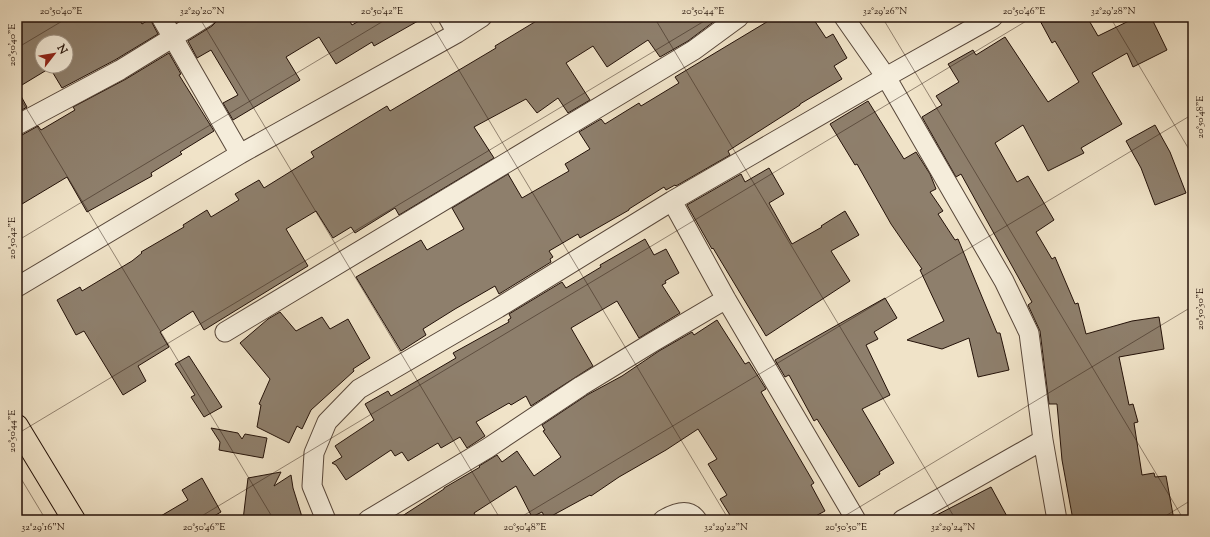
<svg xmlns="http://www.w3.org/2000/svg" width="1210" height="537" font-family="'Sorts Mill Goudy',serif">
  <rect width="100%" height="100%" fill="#f0e3c8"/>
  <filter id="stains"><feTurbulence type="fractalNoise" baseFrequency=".005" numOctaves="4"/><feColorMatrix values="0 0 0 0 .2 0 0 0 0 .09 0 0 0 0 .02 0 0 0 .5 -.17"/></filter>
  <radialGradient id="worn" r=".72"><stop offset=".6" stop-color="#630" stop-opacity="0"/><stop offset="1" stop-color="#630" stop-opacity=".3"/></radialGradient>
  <path fill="#8e7f6c" stroke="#241209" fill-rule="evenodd" d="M 17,17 L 138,17 L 142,24 L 150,19 L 158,34 L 115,60 L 62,88 L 50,68 L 17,88 ZM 42,42 L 66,42 L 66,66 L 42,66 Z
    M 217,17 L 347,17 L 352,25 L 366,17 L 425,17 L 374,46 L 372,42 L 336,64 L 319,37 L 286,57 L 300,80 L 233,120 L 223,103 L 238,95 L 211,50 L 197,58 L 188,41 L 212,26 L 216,22 Z
    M 543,17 L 720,17 L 688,41 L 660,57 L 648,40 L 607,67 L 593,46 L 566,63 L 590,100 L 568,113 L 558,98 L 537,113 L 526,99 L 474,127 L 494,158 L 399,215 L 395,208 L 355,233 L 351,227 L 333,238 L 316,211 L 286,229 L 308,266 L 204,330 L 193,311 L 160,332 L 169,347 L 138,366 L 146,381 L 123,395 L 84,331 L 76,335 L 57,300 L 80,287 L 82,291 L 132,261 L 142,253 L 141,252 L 184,227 L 183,225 L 207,210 L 211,217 L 239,200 L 235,194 L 259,180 L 264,188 L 314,157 L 311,152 L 387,106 L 390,111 L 496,48 L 495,46 Z
    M 775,17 L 812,17 L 826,38 L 833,34 L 847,58 L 834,66 L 842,79 L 800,104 L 800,105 L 728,151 L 730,155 L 676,186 L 675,185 L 666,190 L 664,187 L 629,209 L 629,210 L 580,238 L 578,234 L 549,251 L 553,257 L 550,259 L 551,262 L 499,294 L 495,286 L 455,309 L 423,329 L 426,335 L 401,351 L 356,277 L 421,240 L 427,250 L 464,229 L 452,208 L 508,174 L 522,198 L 569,171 L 565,164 L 590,149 L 579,132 L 601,119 L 605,124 L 639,103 L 641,106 L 679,83 L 675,77 Z
    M 1038,17 L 1087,17 L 1098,36 L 1137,17 L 1151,17 L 1167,50 L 1133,67 L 1127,53 L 1092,73 L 1122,124 L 1081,148 L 1084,153 L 1048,171 L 1023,125 L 995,143 L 1017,182 L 1028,176 L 1054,220 L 1036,232 L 1052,259 L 1055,257 L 1075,304 L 1078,303 L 1086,334 L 1132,321 L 1159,317 L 1164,349 L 1119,357 L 1129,405 L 1133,404 L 1138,422 L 1134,423 L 1142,475 L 1154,473 L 1155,477 L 1166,476 L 1174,520 L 1073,520 L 1062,460 L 1057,404 L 1049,404 L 1040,331 L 1028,305 L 1032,302 L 961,174 L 956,177 L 922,117 L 942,105 L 936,96 L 959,82 L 948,64 L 973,50 L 976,55 L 1005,37 L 1048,102 L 1079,82 L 1055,41 L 1052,43 Z
    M 169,53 L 181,74 L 179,75 L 214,131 L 180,152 L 182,154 L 151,173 L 152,176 L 87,212 L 67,177 L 17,207 L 17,136 L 22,135 L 38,126 L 41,130 L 75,110 L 73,107 L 126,79 Z
    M 17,89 L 27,107 L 17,113 Z
    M 868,101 L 904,159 L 916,152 L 930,174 L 936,189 L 930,192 L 943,211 L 938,214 L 955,240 L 958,239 L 997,333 L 1000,333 L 1009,370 L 978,377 L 969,338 L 942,349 L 907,340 L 944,321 L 920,270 L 922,269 L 891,224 L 857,164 L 855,165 L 830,124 Z
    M 1155,125 L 1170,152 L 1186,193 L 1155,205 L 1141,168 L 1126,141 Z
    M 769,168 L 784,194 L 769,203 L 792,244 L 822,227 L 821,226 L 845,211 L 859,235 L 831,251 L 850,281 L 766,336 L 713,248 L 712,249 L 687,205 L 741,174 L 745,182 Z
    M 645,239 L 654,255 L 666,249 L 679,273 L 665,281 L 666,283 L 662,285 L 680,313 L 639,338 L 617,301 L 571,328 L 593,366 L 531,406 L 526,396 L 511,405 L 509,403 L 476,422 L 485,436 L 467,448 L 460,437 L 441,448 L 438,443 L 408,461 L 402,452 L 395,456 L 391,450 L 346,480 L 336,465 L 332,463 L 342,457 L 335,446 L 374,420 L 365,404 L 388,391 L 391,396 L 456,358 L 453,353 L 509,322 L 508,320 L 511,318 L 509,314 L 562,282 L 566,288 L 601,267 L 600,265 Z
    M 885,298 L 897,318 L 874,332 L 878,339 L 866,345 L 890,395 L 862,409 L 894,463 L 879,472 L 880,474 L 859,487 L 817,419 L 814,421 L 789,375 L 785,377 L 775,360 Z
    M 280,312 L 296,331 L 322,317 L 330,329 L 348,319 L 370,358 L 353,369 L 354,371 L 311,410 L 302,429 L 297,426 L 289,443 L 257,427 L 261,405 L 259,404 L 270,379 L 240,343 L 268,319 Z
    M 717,320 L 745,364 L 749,362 L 766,389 L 761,392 L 814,483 L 811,485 L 825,511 L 808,520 L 733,520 L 720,499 L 727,495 L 708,464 L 717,459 L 698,429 L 666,450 L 619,477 L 591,496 L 590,495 L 546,519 L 542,512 L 532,517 L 516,486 L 474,513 L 478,520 L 396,520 L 444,489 L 444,488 L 480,467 L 479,466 L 497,455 L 502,462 L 517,451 L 534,476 L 561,457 L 543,431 L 545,430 L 542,425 L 587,395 L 622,376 L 659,351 L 692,332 L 694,335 Z
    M 189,356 L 222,407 L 204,417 L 191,397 L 195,395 L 175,364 Z
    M 211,428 L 238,433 L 242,439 L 245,434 L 267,438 L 263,458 L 219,450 L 220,442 Z
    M 281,472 L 274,486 L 291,475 L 293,488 L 303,520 L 243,520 L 248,478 Z
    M 202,478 L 221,512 L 207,520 L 154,520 L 188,500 L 182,490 Z
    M 991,487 L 1009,520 L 927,520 Z"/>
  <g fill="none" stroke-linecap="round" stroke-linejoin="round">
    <defs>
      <path id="minor" d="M 161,17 L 240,154
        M 448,17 L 457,33
        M 844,17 L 886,77 L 1004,281 L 1029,333 L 1043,440 L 1057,520
        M 17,125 L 120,70 L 206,17
        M 672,201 L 726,299 L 856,520
        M 17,287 L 240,154 L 457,33 L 482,17
        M 225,332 L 694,50 L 739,17
        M 326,520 L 312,486 L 314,453 L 327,422 L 359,389 L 498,308 L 672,201 L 886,77 L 993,17
        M 368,520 L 488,448 L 581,386 L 653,342 L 726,299
        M 663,520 C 673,514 688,507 697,520
        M 902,520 L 1043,440"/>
      <path id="primary" d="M 17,426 L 74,520"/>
    </defs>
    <use href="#minor" stroke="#574639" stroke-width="21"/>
    <use href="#primary" stroke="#241209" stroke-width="24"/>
    <use href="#minor" stroke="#f5eddb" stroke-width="19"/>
    <use href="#primary" stroke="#f0e3c8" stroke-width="22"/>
  </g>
  <path fill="none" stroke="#241209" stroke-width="1" stroke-opacity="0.45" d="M 199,17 L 501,520M 427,17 L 729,520M 654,17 L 956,520M 882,17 L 1184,520M 1110,17 L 1193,156M 17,48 L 69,17M 17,93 L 274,520M 17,241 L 390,17M 17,434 L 711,17M 17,472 L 46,520M 195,520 L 1033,17M 516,520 L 1193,114M 838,520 L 1193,306M 1159,520 L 1193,499"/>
  <rect width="1210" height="537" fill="none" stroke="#f0e3c8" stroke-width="44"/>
  <g transform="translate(54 54) rotate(59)"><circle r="19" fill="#f5eddb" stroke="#a19587"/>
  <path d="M0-3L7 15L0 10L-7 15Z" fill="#8f2418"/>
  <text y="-6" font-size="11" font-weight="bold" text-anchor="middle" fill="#241209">N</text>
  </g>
  <rect x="22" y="22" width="1166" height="493" fill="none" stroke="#241209" stroke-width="1.5"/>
  <g font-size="10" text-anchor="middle" fill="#241209">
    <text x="61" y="14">20°50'40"E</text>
    <text x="202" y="14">32°29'20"N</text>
    <text x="382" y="14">20°50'42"E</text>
    <text x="703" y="14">20°50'44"E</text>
    <text x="885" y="14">32°29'26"N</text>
    <text x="1024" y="14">20°50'46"E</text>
    <text x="1113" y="14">32°29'28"N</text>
    <text transform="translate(11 45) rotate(-90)" y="4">20°50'40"E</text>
    <text transform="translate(1199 117) rotate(-90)" y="4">20°50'48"E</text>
    <text transform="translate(11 238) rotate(-90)" y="4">20°50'42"E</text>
    <text transform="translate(1199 309) rotate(-90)" y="4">20°50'50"E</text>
    <text transform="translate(11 431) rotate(-90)" y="4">20°50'44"E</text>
    <text x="43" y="530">32°29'16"N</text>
    <text x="204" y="530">20°50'46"E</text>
    <text x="525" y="530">20°50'48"E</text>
    <text x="726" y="530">32°29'22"N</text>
    <text x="846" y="530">20°50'50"E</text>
    <text x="953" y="530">32°29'24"N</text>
  </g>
  <rect width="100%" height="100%" filter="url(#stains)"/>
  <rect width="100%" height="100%" fill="url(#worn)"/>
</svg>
